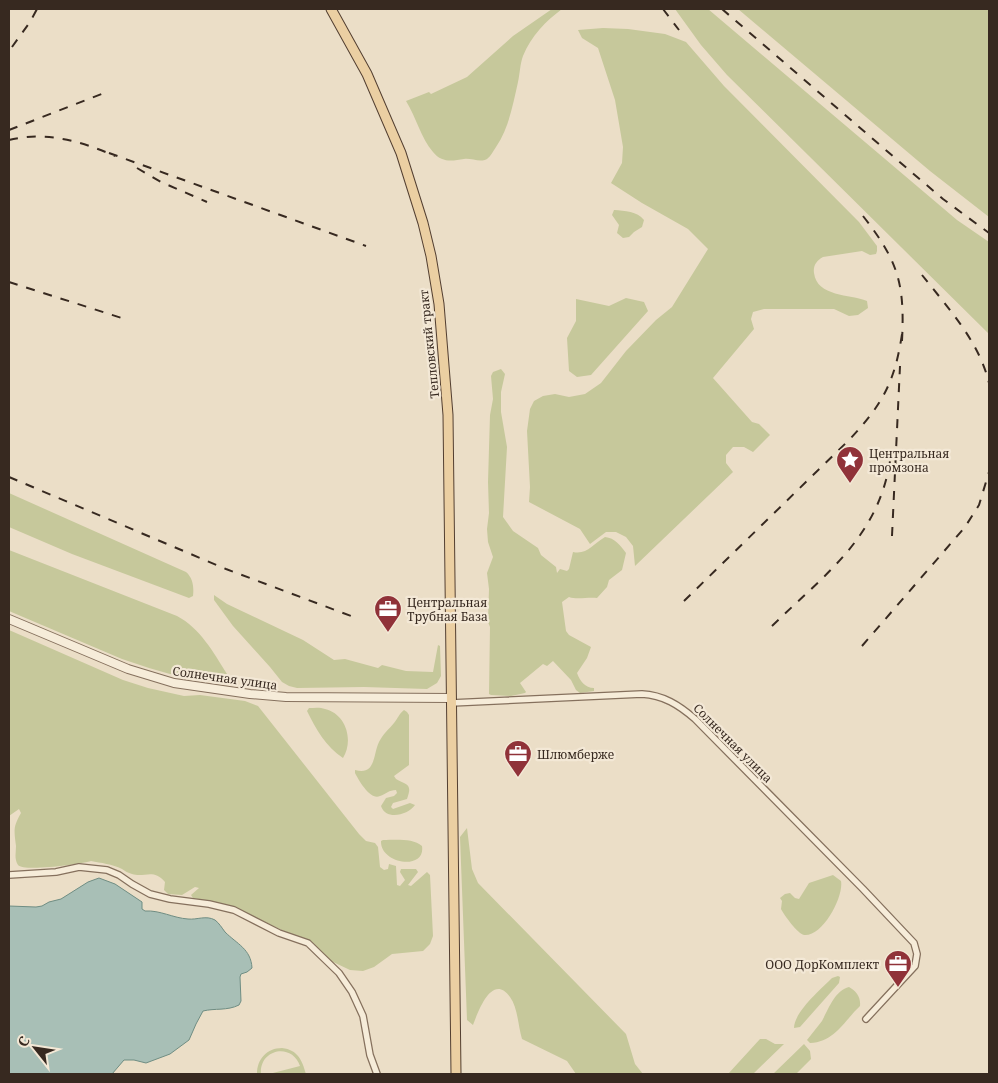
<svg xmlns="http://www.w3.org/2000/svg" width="998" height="1083" font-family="'Noto Serif',serif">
  <rect width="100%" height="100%" fill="#ebdec7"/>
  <path fill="#c6c89b" d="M 552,9 L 562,9 C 546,21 531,36 523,56 C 520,64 520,73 518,82 C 513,104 509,128 496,147 C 493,151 491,156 487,159 C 480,163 472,158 464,159 C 452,161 442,163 433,152 C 421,138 416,117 406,101 L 429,92 L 431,94 L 467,77 L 513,36 Z
    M 675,9 L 708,9 L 957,220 L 989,242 L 989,334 L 727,75 L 701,45 Z
    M 738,9 L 989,9 L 989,217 L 930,171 Z
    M 603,28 L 628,29 L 665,34 L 686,42 L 724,86 L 859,222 L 877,246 L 877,251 L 876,254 L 870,255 L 862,251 L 823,257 C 816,261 813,266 814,273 C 817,297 850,294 867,301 L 868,308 L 858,315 L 849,316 L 834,309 L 764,309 L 753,312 L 751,319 L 754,329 L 713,378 L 752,422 L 759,424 L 770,435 L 753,452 L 744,447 L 733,447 L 726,455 L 726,463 L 733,472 L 635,566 L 633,546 L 626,537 L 616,532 L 606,532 L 590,544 L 580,529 L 529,502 L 530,487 L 527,431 L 530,409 L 534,401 L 543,396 L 555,394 L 569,397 L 585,394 L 601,383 L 626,351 L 656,320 L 672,307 L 708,249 L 688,229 L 642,203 L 611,183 L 622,163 L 623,147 L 615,100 L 598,48 L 582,38 L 578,30 Z
    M 614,210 C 625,211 637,211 644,220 L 642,227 L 634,232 L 629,237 L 623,238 L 617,233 L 619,225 L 612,215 Z
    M 626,298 L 644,302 L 648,311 L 591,375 L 577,377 L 569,371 L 567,338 L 576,321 L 576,299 L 609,306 Z
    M 501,369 L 505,374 L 501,392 L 501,412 L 507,447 L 503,517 L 513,531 L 538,548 L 541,555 L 556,567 L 557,573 L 560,569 L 567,571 L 569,569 L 573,552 C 587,555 593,544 605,537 C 615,538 620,545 626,553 L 622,570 L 609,580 L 607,587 L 597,598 C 587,597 577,600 569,597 L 562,602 L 566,631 L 569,635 L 591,647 L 587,658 L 577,673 C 580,681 585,688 594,688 L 594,691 L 580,693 L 576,690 L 571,680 L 553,661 L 547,666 L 543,664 L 520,683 L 526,692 L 525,693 L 511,696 L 491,695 L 489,694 L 490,627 L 488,622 L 489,589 L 487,573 L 493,557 L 488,542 L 487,529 L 489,513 L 488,482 L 490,415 L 493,399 L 491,376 L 493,372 Z
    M 9,493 L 186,572 C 193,578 194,587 193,596 L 189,598 L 72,554 L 9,527 Z
    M 9,550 L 177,616 C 200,628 214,653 227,674 L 225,679 L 219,682 L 170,674 L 149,668 L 122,659 L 9,611 Z
    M 214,595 L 227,604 L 303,640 L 334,660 L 345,659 L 378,668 L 382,665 L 406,671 L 433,672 L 438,645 L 440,646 L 441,676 L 437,683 L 427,689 L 364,687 L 297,688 L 289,686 L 282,682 L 270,667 L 233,626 L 214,600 Z
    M 9,630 L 123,680 L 148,688 L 184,696 L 200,695 L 245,701 L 258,706 L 359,834 L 366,841 L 375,843 L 378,847 L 380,867 L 384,870 L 388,869 L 389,864 L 396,866 L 397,885 L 400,886 L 405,880 L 400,872 L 401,869 L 416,869 L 418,872 L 408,885 L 411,886 L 427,872 L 430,875 L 433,936 L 430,944 L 423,951 L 392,954 L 374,967 L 363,971 L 350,970 L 331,961 L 311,941 L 306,939 L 286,932 L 242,911 L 227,905 L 193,898 L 191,895 L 199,888 L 195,887 L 182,895 L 168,894 L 164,890 L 165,882 C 153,868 145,878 132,874 C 128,873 125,871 122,869 C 112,864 101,863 91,861 C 80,864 24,872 18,865 C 14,859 16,852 16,846 C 14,830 13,827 21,813 L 19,809 L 9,816 Z
    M 309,708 C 314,708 320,707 325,709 C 346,714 354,740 343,758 C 326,747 316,729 307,711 Z
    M 404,710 L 407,712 L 409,715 L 409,765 L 394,776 L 396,779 C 406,785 413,783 407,799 L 393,803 L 391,807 L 393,809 L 410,803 L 415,805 C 408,815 386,821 381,806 L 386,798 L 394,796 L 397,793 L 396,790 C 389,790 386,794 380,796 C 371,801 359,781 355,773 L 355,770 C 376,776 373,754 379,742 C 383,734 389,729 394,723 C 398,718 399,714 404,710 Z
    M 467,828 L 472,869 L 478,883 L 626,1034 L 635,1064 L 643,1074 L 576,1074 L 567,1061 L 522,1039 C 518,1026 518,1008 510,997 C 492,972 478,1012 473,1025 L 467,1020 L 460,837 Z
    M 383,840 C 395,840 413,838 422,846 C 426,871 380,864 381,841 Z
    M 833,875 L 841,881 C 844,896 823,937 804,935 C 798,934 784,915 781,909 L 782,901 L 780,898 L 785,894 L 790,893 L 795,898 L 799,899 L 809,883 Z
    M 838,976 L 840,977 L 839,983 L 800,1027 L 794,1028 C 794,1012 821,989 832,978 Z
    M 849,987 C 856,991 861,997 860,1006 C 844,1021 835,1042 810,1043 L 807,1040 C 812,1034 817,1027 822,1021 C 828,1010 835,990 849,987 Z
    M 760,1039 L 766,1039 L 775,1044 L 784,1044 L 753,1074 L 728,1074 Z
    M 804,1044 L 810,1051 L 811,1059 L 796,1074 L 773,1074 Z
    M 282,1048 C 298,1050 302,1060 306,1074 L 269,1074 L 300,1066 C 292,1042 259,1049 261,1074 L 257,1074 C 257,1059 267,1048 282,1048 Z"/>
  <path fill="#a8bfb6" stroke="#6f8d83" d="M 99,878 L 115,884 L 142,902 L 142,909 L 145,911 C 160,910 173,918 188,919 C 197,920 206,915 215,920 C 219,923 222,928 225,932 C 237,944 251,949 252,968 L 247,972 L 241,974 L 240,977 L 241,1001 L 239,1005 C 227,1011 215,1008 203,1011 L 196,1024 L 189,1040 L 170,1054 L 146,1063 L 134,1060 L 124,1060 L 112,1074 L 9,1074 L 9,906 L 36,907 L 42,906 L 49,902 L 61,899 L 88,882 Z"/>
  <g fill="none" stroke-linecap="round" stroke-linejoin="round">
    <defs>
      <path id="minor" d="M 451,703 L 642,694 C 663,695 679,705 695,719 L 863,889 L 914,943 L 917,954 L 915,966 L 866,1019
        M 9,875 L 56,872 L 79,867 L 107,870 L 119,875 L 132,884 L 150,894 L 170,899 L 209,904 L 234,910 L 279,933 L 308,943 L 339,973 L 352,992 L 363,1016 L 370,1055 L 377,1074"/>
      <path id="tertiary" d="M 9,619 L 128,669 L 174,683 L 250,694 L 286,697 L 451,698"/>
      <path id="primary" d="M 331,9 L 367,74 L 401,153 L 423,223 L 431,256 L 439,304 L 448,415 L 456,1074"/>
    </defs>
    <use href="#minor" stroke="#85705d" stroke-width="8"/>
    <use href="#tertiary" stroke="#85705d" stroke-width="10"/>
    <use href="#primary" stroke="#533f31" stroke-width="11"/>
    <use href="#minor" stroke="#f6ecd9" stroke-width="5.5"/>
    <use href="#tertiary" stroke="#f6ecd9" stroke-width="8"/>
    <use href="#primary" stroke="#ebcfa2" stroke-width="9"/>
    <path stroke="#372920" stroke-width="2" stroke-dasharray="9 9" stroke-linecap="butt" d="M 663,9 L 679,30
      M 722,9 L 909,170 L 943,199 L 989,233
      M 12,47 L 30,22 L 37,9
      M 9,130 L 104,93
      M 9,140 C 46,131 81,141 115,156
      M 109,153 L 366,246
      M 137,168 L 161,182 L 207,202
      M 863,216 C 898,261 905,283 902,341
      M 922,275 C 948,308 979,341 989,383
      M 9,282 L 128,320
      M 9,477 L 226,569 L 359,619
      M 892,536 L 900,366
      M 684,601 L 850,439 C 883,404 895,381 902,334
      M 772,626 C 824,575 878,538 890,461
      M 862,646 L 965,527 L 979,505 L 989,472"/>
  </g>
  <defs>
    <symbol id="sight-pin" viewBox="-11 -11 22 30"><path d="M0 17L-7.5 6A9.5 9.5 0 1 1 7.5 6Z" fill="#903239" stroke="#f3e8d6"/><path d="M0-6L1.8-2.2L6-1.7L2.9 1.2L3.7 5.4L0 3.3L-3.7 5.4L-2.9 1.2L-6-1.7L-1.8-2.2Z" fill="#fff"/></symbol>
    <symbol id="office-pin" viewBox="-11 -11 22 30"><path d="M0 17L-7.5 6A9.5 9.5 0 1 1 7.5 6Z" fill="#903239" stroke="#f3e8d6"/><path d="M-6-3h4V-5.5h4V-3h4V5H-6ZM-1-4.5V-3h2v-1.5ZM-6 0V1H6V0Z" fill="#fff"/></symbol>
  </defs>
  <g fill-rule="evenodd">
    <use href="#sight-pin" x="834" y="444" width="32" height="43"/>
    <use href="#office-pin" x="372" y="593" width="32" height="43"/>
    <use href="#office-pin" x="502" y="738" width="32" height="43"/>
    <use href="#office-pin" x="882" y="948" width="32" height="43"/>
  </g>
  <g text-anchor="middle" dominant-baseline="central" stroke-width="4.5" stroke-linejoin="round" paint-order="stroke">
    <g font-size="12" fill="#372920" stroke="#f3e8d6">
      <text transform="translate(429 344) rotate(-96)">Тепловский тракт</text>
      <text transform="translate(225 678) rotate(8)">Солнечная улица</text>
      <text transform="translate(733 743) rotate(45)">Солнечная улица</text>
    </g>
    <g font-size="12" fill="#372920" stroke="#f3e8d6" text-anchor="start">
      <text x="869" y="453">Центральная<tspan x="869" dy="14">промзона</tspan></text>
      <text x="407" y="602">Центральная<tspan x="407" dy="14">Трубная База</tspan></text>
      <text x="537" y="754">Шлюмберже</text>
      <text x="879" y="964" text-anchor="end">ООО ДорКомплект</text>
    </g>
  </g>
  <rect width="998" height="1083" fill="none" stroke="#372920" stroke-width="20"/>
  <g transform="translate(35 1048) rotate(300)" stroke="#f3e8d6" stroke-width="4" paint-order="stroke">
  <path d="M0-4L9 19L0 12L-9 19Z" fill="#372920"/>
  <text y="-8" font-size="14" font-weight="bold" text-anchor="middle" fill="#372920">С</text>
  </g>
</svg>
